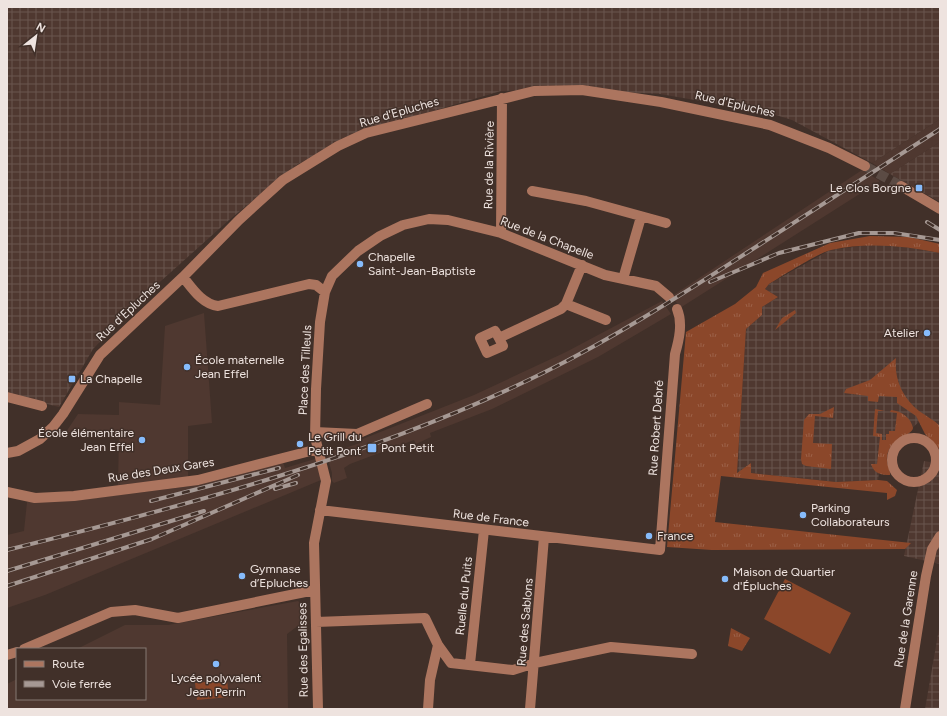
<svg xmlns="http://www.w3.org/2000/svg" width="947" height="716" font-family="Figtree,sans-serif">
  <defs>
    <pattern id="industrial-grid" width="8" height="8" patternUnits="userSpaceOnUse"><rect width="8" height="8" fill="#4f3830"/><path d="M0 4h8M4 0v8" fill="none" stroke="#69554e"/></pattern>
    <pattern id="grass-tufts" width="24" height="20" patternUnits="userSpaceOnUse"><rect width="24" height="20" fill="#8b472a"/><path d="M3 7l-1-3M5 7V3M7 7l1-3M15 17l-1-3M17 17v-4M19 17l1-3" fill="none" stroke="#9c6148"/></pattern>
  </defs>
  <rect width="100%" height="100%" fill="#413029"/>
  <path fill="#4f3830" d="M 940,119 L 940,142 L 890,174 L 872,163 Z
    M 862,170 L 880,181 L 680,308 L 672,296 Z
    M 662,301 L 671,314 L 598,357 L 492,409 L 430,433 L 431,437 L 416,444 L 414,440 L 350,464 L 344,468 L 347,478 L 334,483 L 332,481 L 332,473 L 325,449 L 339,450 L 360,443 L 360,440 L 474,395 L 566,352 Z
    M 204,313 L 212,423 L 188,426 L 188,478 L 118,485 L 119,433 L 66,432 L 78,414 L 119,415 L 119,402 L 160,405 L 165,326 Z
    M 318,458 L 321,480 L 45,595 L 7,608 L 7,535 L 24,531 L 27,502 L 80,500 L 191,486 L 283,462 L 285,468 Z
    M 298,601 L 303,607 L 303,622 L 287,634 L 288,709 L 7,709 L 7,684 L 17,679 L 17,699 L 145,699 L 145,649 L 77,649 L 125,625 L 168,625 Z"/>
  <path fill="url(#industrial-grid)" d="M 7,7 L 940,7 L 940,119 L 872,163 L 792,120 L 766,112 L 660,94 L 562,89 L 501,91 L 375,128 L 298,164 L 229,220 L 142,298 L 93,349 L 59,407 L 7,394 Z
    M 940,142 L 940,202 L 890,174 Z
    M 877,244 L 905,247 L 940,253 L 940,441 L 938,441 L 920,421 L 911,429 L 901,430 L 881,459 L 878,480 L 836,482 L 751,473 L 751,463 L 737,474 L 746,329 L 762,315 L 762,307 L 778,297 L 765,289 L 769,284 L 830,250 Z
    M 924,461 L 940,464 L 940,564 L 904,556 Z
    M 940,623 L 940,709 L 925,709 Z"/>
  <path fill="url(#grass-tufts)" d="M 870,236 L 909,237 L 940,244 L 940,253 C 904,246 868,242 831,250 C 816,254 784,275 769,284 L 765,289 L 778,297 L 762,307 L 762,315 L 746,329 L 737,473 L 751,463 L 751,473 L 836,482 L 878,480 L 887,481 L 897,490 L 895,496 L 887,500 L 887,493 L 721,476 L 715,522 L 911,543 L 905,549 L 712,550 L 667,547 L 686,332 L 735,304 L 756,287 L 763,273 L 830,243 Z
    M 795,310 L 796,313 L 775,330 L 782,318 Z
    M 896,358 C 894,379 902,397 919,411 C 926,416 934,420 940,426 L 940,450 L 925,434 L 916,416 L 897,403 L 897,397 L 879,396 L 878,402 L 868,401 L 868,396 L 844,393 L 846,389 L 870,380 Z
    M 834,407 L 833,418 L 815,416 L 813,443 L 832,444 L 831,469 L 806,466 L 802,464 L 801,459 L 804,420 L 809,414 L 820,414 Z
    M 875,409 L 885,411 L 878,411 L 876,433 L 882,434 L 882,440 L 886,440 L 886,434 L 889,434 L 889,431 L 895,431 L 897,413 L 890,412 L 891,410 C 902,411 911,418 913,428 C 912,436 889,438 887,457 C 886,464 891,470 890,475 C 882,475 874,474 871,464 L 877,464 L 880,437 L 873,436 Z
    M 731,628 L 750,638 L 742,651 L 728,646 Z"/>
  <path fill="#8b472a" d="M 785,579 L 851,613 L 830,654 L 764,619 Z
    M 227,680 L 229,697 L 197,700 L 195,683 Z"/>
  <g fill="none" stroke-linecap="round" stroke-linejoin="round">
    <path stroke="#5b4b44" stroke-width="10" stroke-dasharray="10 5" stroke-linecap="butt" d="M 865,166 L 901,186"/>
    <path stroke="#ac755f" stroke-width="10" d="M 901,186 L 940,209
      M 532,191 L 586,201 L 666,223
      M 501,233 L 502,98
      M 183,277 C 192,288 202,304 218,306 L 309,284 L 316,285 L 325,292
      M 623,279 L 641,217
      M 566,304 L 606,320
      M 499,338 L 503,346 L 487,353 L 480,338 L 495,331 L 499,338 L 561,309 L 566,304 L 582,265
      M 7,397 L 42,406
      M 315,432 L 357,434 L 427,404
      M892 460a22 22 0 1 1 44 0a22 22 0 1 1-44 0Z
      M 7,453 L 18,451 L 40,439 L 53,427 L 63,414 L 100,355 L 183,277 L 239,220 L 283,180 L 338,146 L 366,133 L 534,91 L 582,90 L 661,102 L 770,125 L 829,148 L 865,166
      M 7,492 L 35,498 L 74,496 L 198,480 L 318,449
      M 320,510 L 660,550 L 675,354 C 679,340 683,323 677,309
      M 316,622 L 425,618 L 438,645 L 451,663 L 513,670 L 535,663 L 611,647 L 692,654
      M 24,649 L 111,612 L 135,610 L 178,618 L 315,590
      M 7,655 L 17,652
      M 470,664 L 484,530
      M 318,709 L 314,543 L 326,481 L 315,437 L 316,389 L 320,322 L 325,292 L 332,276 L 358,251 L 380,236 L 403,225 L 429,219 L 448,220 L 501,233 L 605,275 L 656,286 L 669,297
      M 428,709 L 430,680 L 438,645
      M 530,709 L 544,537
      M 905,709 L 926,576 L 932,549 L 940,536"/>
    <defs>
      <path id="rail" d="M 927,222 L 940,230
        M 710,282 L 779,253 L 859,233 L 894,233 L 940,240
        M 275,489 L 296,483
        M 151,501 L 279,468
        M 7,550 C 189,505 374,456 543,373 C 614,338 681,295 748,252 C 812,211 876,170 940,129
        M 7,571 L 204,511
        M 7,586 L 152,539 L 298,475"/>
    </defs>
    <use href="#rail" stroke="#a69994" stroke-width="4"/>
    <use href="#rail" stroke="#413029" stroke-width="2.5" stroke-dasharray="8" stroke-linecap="butt"/>
  </g>
  <g fill="#86bbfb" stroke="#413029" stroke-width="1.5">
    <rect x="915" y="184" width="8" height="8" rx="2"/>
    <circle cx="360" cy="264" r="4"/>
    <circle cx="927" cy="333" r="4"/>
    <circle cx="187" cy="367" r="4"/>
    <rect x="68" y="375" width="8" height="8" rx="2"/>
    <circle cx="142" cy="440" r="4"/>
    <circle cx="300" cy="444" r="4"/>
    <rect x="367" y="443" width="10" height="10" rx="2"/>
    <circle cx="803" cy="515" r="4"/>
    <circle cx="649" cy="536" r="4"/>
    <circle cx="242" cy="576" r="4"/>
    <circle cx="725" cy="579" r="4"/>
    <circle cx="216" cy="664" r="4"/>
  </g>
  <g text-anchor="middle" dominant-baseline="central" stroke-width="3" stroke-linejoin="round" paint-order="stroke">
    <g font-size="12" fill="#eee3df" stroke="#413029">
      <text transform="translate(735 104) rotate(13)">Rue d'Epluches</text>
      <text transform="translate(399 112) rotate(-16)">Rue d'Epluches</text>
      <text transform="translate(489 165) rotate(-89)">Rue de la Rivière</text>
      <text transform="translate(547 238) rotate(21)">Rue de la Chapelle</text>
      <text transform="translate(128 311) rotate(-43)">Rue d'Epluches</text>
      <text transform="translate(305 370) rotate(-87)">Place des Tilleuls</text>
      <text transform="translate(656 428) rotate(-86)">Rue Robert Debré</text>
      <text transform="translate(161 470) rotate(-9)">Rue des Deux Gares</text>
      <text transform="translate(491 518) rotate(7)">Rue de France</text>
      <text transform="translate(464 596) rotate(-84)">Ruelle du Puits</text>
      <text transform="translate(906 619) rotate(-81)">Rue de la Garenne</text>
      <text transform="translate(525 622) rotate(-85)">Rue des Sablons</text>
      <text transform="translate(303 650) rotate(-91)">Rue des Egalisses</text>
    </g>
    <g font-size="12" fill="#eee3df" stroke="#413029" text-anchor="start">
      <text x="911" y="188" text-anchor="end">Le Clos Borgne</text>
      <text x="368" y="257">Chapelle<tspan x="368" dy="14">Saint-Jean-Baptiste</tspan></text>
      <text x="919" y="333" text-anchor="end">Atelier</text>
      <text x="195" y="360">École maternelle<tspan x="195" dy="14">Jean Effel</tspan></text>
      <text x="80" y="379">La Chapelle</text>
      <text x="134" y="433" text-anchor="end">École élémentaire<tspan x="134" dy="14">Jean Effel</tspan></text>
      <text x="308" y="437">Le Grill du<tspan x="308" dy="14">Petit Pont</tspan></text>
      <text x="381" y="448">Pont Petit</text>
      <text x="811" y="508">Parking<tspan x="811" dy="14">Collaborateurs</tspan></text>
      <text x="657" y="536">France</text>
      <text x="250" y="569">Gymnase<tspan x="250" dy="14">d’Epluches</tspan></text>
      <text x="733" y="572">Maison de Quartier<tspan x="733" dy="14">d'Épluches</tspan></text>
      <text x="216" y="678" text-anchor="middle">Lycée polyvalent<tspan x="216" dy="14">Jean Perrin</tspan></text>
    </g>
  </g>
  <rect width="947" height="716" fill="none" stroke="#eee3df" stroke-width="16"/>
  <rect x="16" y="648" width="130" height="52" fill="#413029" stroke="#867872"/>
  <rect x="24" y="661" width="20" height="6" fill="#ac755f" stroke="#867872"/>
  <text x="52" y="668" font-size="12" fill="#eee3df">Route</text>
  <rect x="24" y="681" width="20" height="6" fill="#a69994" stroke="#867872"/>
  <text x="52" y="688" font-size="12" fill="#eee3df">Voie ferrée</text>
  <g transform="translate(36 36) rotate(30)" stroke="#413029" stroke-width="3" paint-order="stroke">
  <path d="M0-3L7 15L0 10L-7 15Z" fill="#eee3df"/>
  <text y="-6" font-size="11" font-weight="bold" text-anchor="middle" fill="#eee3df">N</text>
  </g>
</svg>
